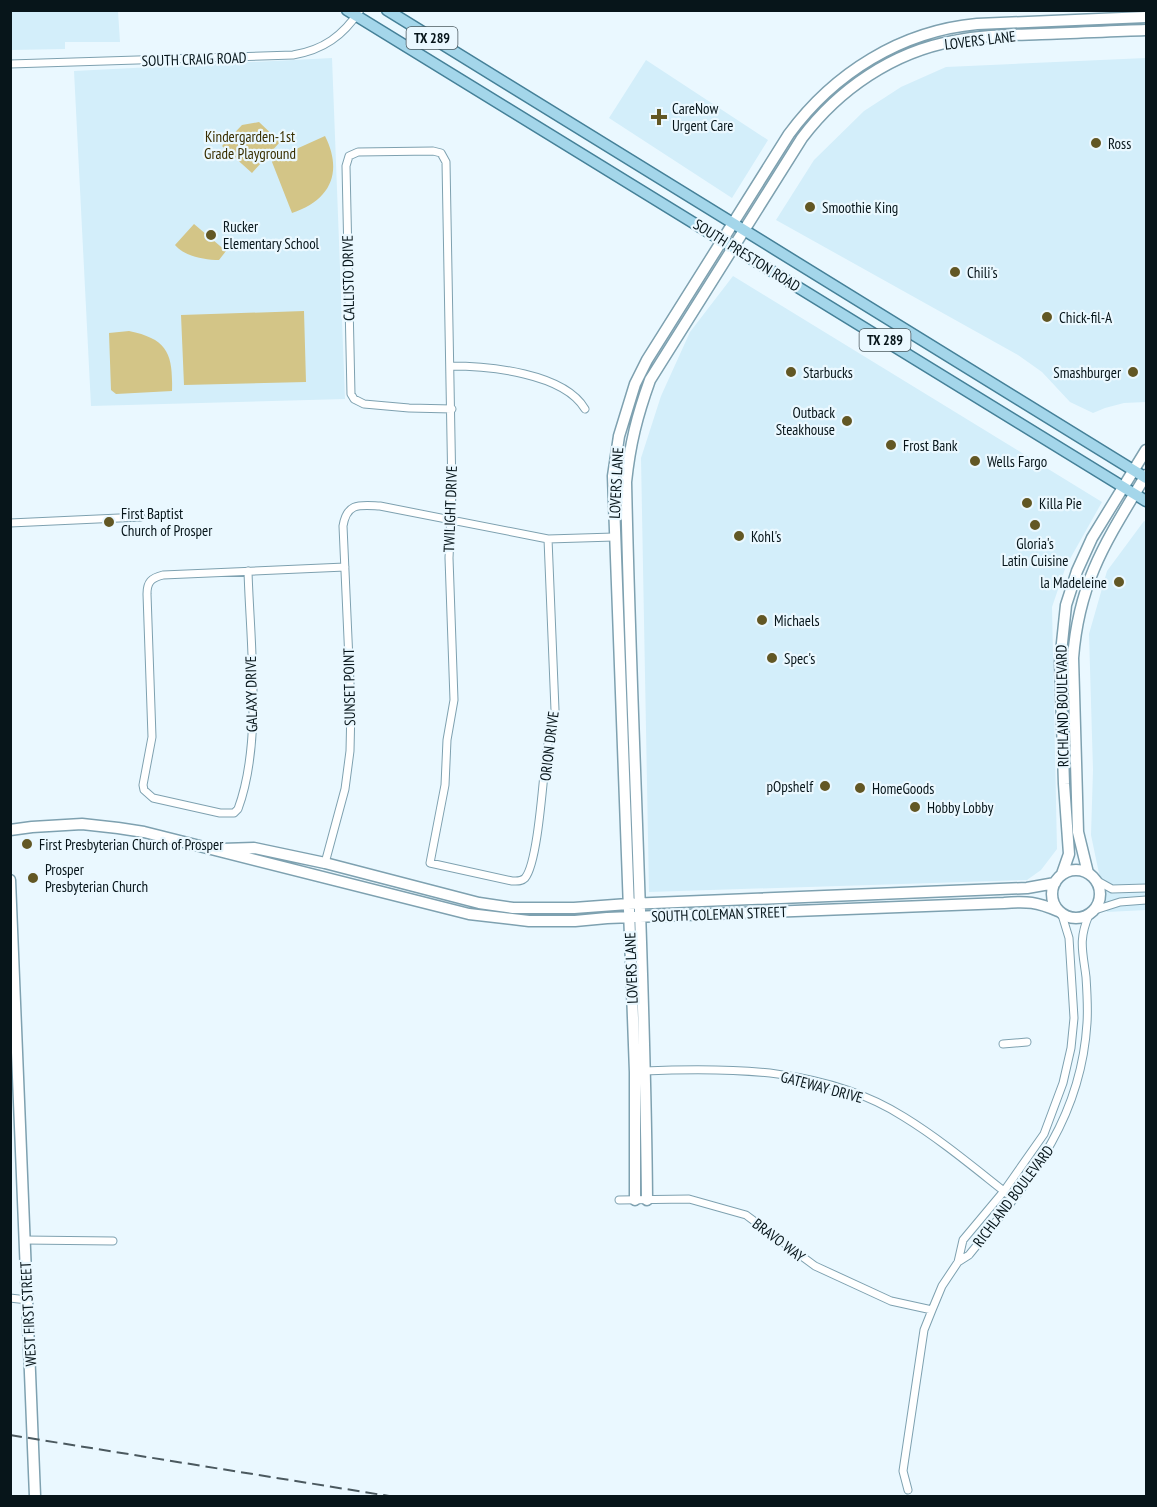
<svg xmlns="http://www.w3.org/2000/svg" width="1157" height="1507" font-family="'PT Sans Narrow',sans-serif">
  <rect width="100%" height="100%" fill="#eaf8ff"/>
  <path fill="#d3eefa" d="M 10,11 L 118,11 L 120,42 L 65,42 L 65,49 L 11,50 Z
    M 332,58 L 345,399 L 91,406 L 74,71 Z
    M 1146,58 L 1146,402 L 1124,403 L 1105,408 L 1093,413 L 1070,402 L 1042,372 L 1018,355 L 776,220 L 814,160 L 864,111 L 901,87 L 946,67 Z
    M 646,60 L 768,140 L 732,198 L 609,118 Z
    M 733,276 L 1102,502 L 1066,566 L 1052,607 L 1057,849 L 1041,870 L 1027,880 L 649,892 L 641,458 L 661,396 L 690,332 Z
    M 1144,521 L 1146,522 L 1146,910 L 1107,912 L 1091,835 L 1093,770 L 1089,634 L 1107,571 Z"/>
  <path fill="#d3c587" d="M 259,122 L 280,142 L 252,173 L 222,146 L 242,125 Z
    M 325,136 C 343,172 331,200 292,213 L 272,162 L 274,159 Z
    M 194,224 L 226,251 L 219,260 C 204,260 184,256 175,245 Z
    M 304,311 L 306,382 L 184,385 L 181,315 Z
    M 129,331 C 168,339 173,354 172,391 L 116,394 L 111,390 L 109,333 Z"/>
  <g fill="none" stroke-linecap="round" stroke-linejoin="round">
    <defs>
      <path id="street" d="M 10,64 L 293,55 C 323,50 343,36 360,10
        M 450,366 C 489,366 564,373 585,409
        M 452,409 L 409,408 L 364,404 L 354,399 L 351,394 L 346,166 L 349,156 L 358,152 L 433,151 L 441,153 L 446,162 L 452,493 L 449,558 L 454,700 L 447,740 L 445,785 L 430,863 L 512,881 C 517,881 521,882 525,878 C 538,863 543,778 546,755 C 548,740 553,725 555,710 L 548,539
        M 10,523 L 141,517
        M 248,571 C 250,642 263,742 238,809 L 234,813 L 220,813 L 153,798 L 144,790 L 143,785 L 152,737 L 147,594 C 147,582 151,578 163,575 L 345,567
        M 325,863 L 345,789 L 350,751 L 351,706 L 343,526 C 347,502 360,505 380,506 L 548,539 L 614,537
        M 1094,879 L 1112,889 L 1146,888
        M 1095,910 L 1120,902 L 1146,900
        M 1003,1044 L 1027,1042
        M 644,1071 C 731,1067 827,1068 904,1117 C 943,1141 978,1171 1014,1199
        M 619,1200 L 689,1199 L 746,1215 L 815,1266 L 891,1301 L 932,1310
        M 24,1240 L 113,1241
        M 958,1262 L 969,1255 C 1028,1182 1081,1122 1087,1023 C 1088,1008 1087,992 1086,977 C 1083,952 1078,940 1089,915
        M 10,1298 L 27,1300
        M 908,1490 L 903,1471 L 924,1330 L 932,1310 L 942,1286 L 958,1262 L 963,1240 L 1004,1191 L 1044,1134 L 1063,1083 L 1071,1048 L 1074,1018 L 1069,938 L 1062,915"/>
      <path id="secondary" d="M 10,830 L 32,827 L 82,824 L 118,828 L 144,832 L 469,914 L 529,921 L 575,921 L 607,918 L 1004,903 C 1027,901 1037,902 1058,911
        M 222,849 L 254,848 L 325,863 L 479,903 L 513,908 L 574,908 L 628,904 L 1027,888 L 1055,883
        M1052 894a24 24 0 1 1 48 0a24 24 0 1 1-48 0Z
        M 1088,873 L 1078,832 L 1073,658 C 1079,580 1107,540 1146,475
        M 1062,874 L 1069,854 L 1064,784 L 1060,662 L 1066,605 L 1077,571 L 1092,538 L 1146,450
        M 10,880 L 35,1496
        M 635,1200 L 635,1072 L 613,476 L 619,436 L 635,384 L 647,360 L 789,134 C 834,73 901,31 977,24 L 1146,17
        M 647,1200 C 645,961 631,722 626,482 C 630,444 637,416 650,380 L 802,138 C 839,89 893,52 954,41 C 982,35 1012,35 1041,34 C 1076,33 1111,31 1146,30"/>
      <path id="primary" d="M 347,10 L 1146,501
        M 387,10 L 1146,478"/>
    </defs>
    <use href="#street" stroke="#7ea1b0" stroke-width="9"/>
    <use href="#secondary" stroke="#7ea1b0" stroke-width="13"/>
    <use href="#primary" stroke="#458098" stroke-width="13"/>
    <use href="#street" stroke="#fff" stroke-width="7"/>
    <use href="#secondary" stroke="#fff" stroke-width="10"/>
    <use href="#primary" stroke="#a4d6ea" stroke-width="10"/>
    <path stroke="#4b595f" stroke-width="2" stroke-dasharray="12 6" stroke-linecap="butt" d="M 10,1435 L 389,1496"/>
  </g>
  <g fill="#625724" stroke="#eaf8ff" stroke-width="2">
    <path d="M656 108h6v6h6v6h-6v6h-6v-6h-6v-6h6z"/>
    <circle cx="1096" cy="143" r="6"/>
    <circle cx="810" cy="207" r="6"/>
    <circle cx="211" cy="235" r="6"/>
    <circle cx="955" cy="272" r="6"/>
    <circle cx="1047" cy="317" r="6"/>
    <circle cx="791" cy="372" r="6"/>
    <circle cx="1133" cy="372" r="6"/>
    <circle cx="847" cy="421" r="6"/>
    <circle cx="891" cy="445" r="6"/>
    <circle cx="975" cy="461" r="6"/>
    <circle cx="1027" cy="503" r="6"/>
    <circle cx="109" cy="522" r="6"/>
    <circle cx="1035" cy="525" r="6"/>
    <circle cx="739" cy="536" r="6"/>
    <circle cx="1119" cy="582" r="6"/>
    <circle cx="762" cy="620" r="6"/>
    <circle cx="772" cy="658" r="6"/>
    <circle cx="825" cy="786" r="6"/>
    <circle cx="860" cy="788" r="6"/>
    <circle cx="915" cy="807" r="6"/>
    <circle cx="27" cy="844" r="6"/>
    <circle cx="33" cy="878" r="6"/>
  </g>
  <g text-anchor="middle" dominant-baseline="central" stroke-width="4.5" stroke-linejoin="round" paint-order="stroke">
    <g fill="#eaf8ff" stroke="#4b595f" stroke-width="1.5">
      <rect x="406.5" y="27" width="51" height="22" rx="4.5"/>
      <rect x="859.5" y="329" width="51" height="22" rx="4.5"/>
    </g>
    <g font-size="14" font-weight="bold" fill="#07151a">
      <text x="432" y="38">TX 289</text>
      <text x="885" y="340">TX 289</text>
    </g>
    <g font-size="15" fill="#07151a" stroke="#eaf8ff">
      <text transform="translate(980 40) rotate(-7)">LOVERS LANE</text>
      <text transform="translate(194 59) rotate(-2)">SOUTH CRAIG ROAD</text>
      <text transform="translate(747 255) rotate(32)">SOUTH PRESTON ROAD</text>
      <text transform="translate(348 278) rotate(-91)">CALLISTO DRIVE</text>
      <text transform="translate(616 483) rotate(-87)">LOVERS LANE</text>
      <text transform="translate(450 509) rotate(-88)">TWILIGHT DRIVE</text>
      <text transform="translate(349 687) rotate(-91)">SUNSET POINT</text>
      <text transform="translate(251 694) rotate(-91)">GALAXY DRIVE</text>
      <text transform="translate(1062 706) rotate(-91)">RICHLAND BOULEVARD</text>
      <text transform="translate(549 746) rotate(-83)">ORION DRIVE</text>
      <text transform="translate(719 914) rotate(-2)">SOUTH COLEMAN STREET</text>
      <text transform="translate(631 968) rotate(-92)">LOVERS LANE</text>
      <text transform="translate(822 1087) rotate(15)">GATEWAY DRIVE</text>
      <text transform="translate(1013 1196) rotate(-53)">RICHLAND BOULEVARD</text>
      <text transform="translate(779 1240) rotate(37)">BRAVO WAY</text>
      <text transform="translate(28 1314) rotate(-93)">WEST FIRST STREET</text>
    </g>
    <g font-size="15" fill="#07151a" stroke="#eaf8ff" text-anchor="start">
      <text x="672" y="108">CareNow<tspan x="672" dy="17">Urgent Care</tspan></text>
      <text x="1108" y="143">Ross</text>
      <text x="822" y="207">Smoothie King</text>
      <text x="223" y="226">Rucker<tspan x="223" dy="17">Elementary School</tspan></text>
      <text x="967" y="272">Chili's</text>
      <text x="1059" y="317">Chick-fil-A</text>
      <text x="803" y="372">Starbucks</text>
      <text x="1121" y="372" text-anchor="end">Smashburger</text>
      <text x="835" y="412" text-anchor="end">Outback<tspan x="835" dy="17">Steakhouse</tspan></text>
      <text x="903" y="445">Frost Bank</text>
      <text x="987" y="461">Wells Fargo</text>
      <text x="1039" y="503">Killa Pie</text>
      <text x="121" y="513">First Baptist<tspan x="121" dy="17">Church of Prosper</tspan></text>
      <text x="751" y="536">Kohl's</text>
      <text x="1035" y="543" text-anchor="middle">Gloria's<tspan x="1035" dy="17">Latin Cuisine</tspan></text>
      <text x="1107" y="582" text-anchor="end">la Madeleine</text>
      <text x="774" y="620">Michaels</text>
      <text x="784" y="658">Spec's</text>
      <text x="813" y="786" text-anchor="end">pOpshelf</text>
      <text x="872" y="788">HomeGoods</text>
      <text x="927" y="807">Hobby Lobby</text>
      <text x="39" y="844">First Presbyterian Church of Prosper</text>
      <text x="45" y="869">Prosper<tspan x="45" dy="17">Presbyterian Church</tspan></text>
    </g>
    <g font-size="15" fill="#392f01" stroke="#eaf8ff">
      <text x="250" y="136">Kindergarden-1st<tspan x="250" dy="17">Grade Playground</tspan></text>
    </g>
  </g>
  <rect width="1157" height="1507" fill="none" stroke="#07151a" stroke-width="24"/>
</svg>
